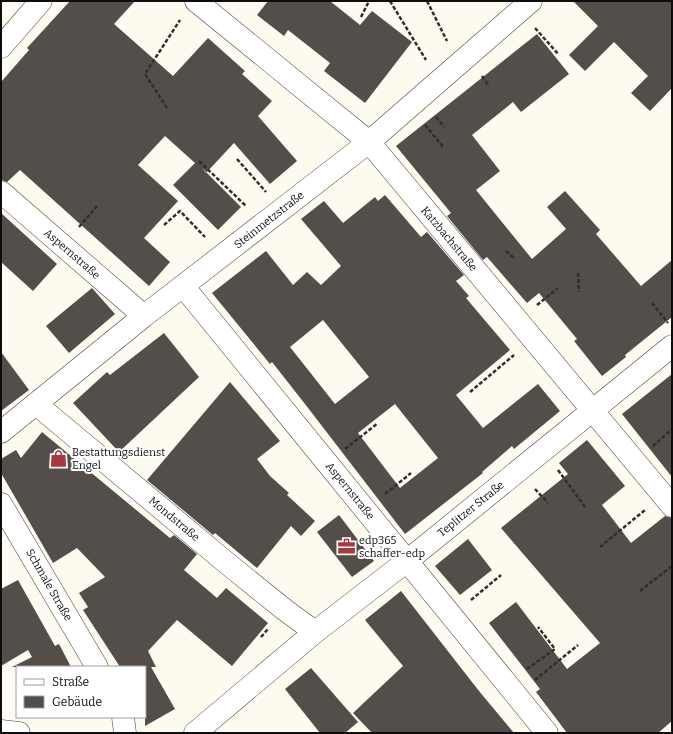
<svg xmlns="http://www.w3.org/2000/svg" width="673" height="734" font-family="Bitter,serif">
  <rect width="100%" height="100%" fill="#fdfaef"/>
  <path fill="#544e4b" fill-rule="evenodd" d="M 70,1 L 135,1 L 114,24 L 173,76 L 208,38 L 245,71 L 242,74 L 272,101 L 258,116 L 297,161 L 270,184 L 234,143 L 206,173 L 202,168 L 241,207 L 218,230 L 173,185 L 195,163 L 165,136 L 138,165 L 178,201 L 144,238 L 170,262 L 149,286 L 20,170 L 7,182 L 1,180 L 1,82 L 29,50 L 27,48 Z
    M 268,1 L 330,1 L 360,25 L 372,11 L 412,42 L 365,103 L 324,71 L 330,63 L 288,30 L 284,36 L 257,15 Z
    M 573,1 L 672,1 L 672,88 L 650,111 L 631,93 L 648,76 L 614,42 L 585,71 L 569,55 L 598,26 Z
    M 537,34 L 569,74 L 521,112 L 513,102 L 472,135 L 500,171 L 476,190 L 532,259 L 566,229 L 547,207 L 565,191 L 600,230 L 596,234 L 641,286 L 672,260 L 672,317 L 625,355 L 626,357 L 602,376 L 574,341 L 577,339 L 539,293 L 527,303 L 487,257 L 483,260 L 447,216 L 451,213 L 396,146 Z
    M 385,195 L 421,237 L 427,232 L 464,275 L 456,281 L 469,296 L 466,298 L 510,350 L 456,395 L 483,428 L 538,384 L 560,411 L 514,449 L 512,446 L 482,472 L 483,473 L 405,534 L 305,404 L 272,362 L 270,364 L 212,293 L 266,251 L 293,285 L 307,272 L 321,285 L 341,266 L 301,219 L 324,201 L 343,223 L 375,197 L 378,201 ZM 323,320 L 369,377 L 335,404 L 290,347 ZM 395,404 L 438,458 L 400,488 L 358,433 Z
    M 1,213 L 57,264 L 33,291 L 1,262 Z
    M 92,288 L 115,314 L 69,353 L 46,326 Z
    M 164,333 L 199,377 L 119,452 L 73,403 L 107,372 L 110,375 Z
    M 1,352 L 29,390 L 1,411 Z
    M 672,374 L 672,477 L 622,414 Z
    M 230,382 L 280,441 L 257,459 L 270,476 L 289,493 L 287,495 L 315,521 L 301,536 L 291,526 L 257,568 L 215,533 L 213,535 L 147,480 Z
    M 42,432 L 170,538 L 174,535 L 197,554 L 184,570 L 217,598 L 226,588 L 268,623 L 232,666 L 177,620 L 148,651 L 156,667 L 151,667 L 175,709 L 145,726 L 145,667 L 120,667 L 83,610 L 88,607 L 79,593 L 105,577 L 77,548 L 53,563 L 1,473 L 1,459 L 16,450 L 21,458 Z
    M 587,440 L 625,486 L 602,505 L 631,543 L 665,516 L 672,518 L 672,721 L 658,733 L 567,733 L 536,692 L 540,689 L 489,623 L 516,602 L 567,669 L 600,643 L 501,528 L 568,474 L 559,463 Z
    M 339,515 L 374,561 L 352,577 L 317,532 Z
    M 468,539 L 492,570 L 460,595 L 435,566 Z
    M 18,580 L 55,646 L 59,644 L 71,667 L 12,667 L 32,657 L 28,650 L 1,666 L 1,589 Z
    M 401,591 L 479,691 L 514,733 L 372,733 L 353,713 L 403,666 L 365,620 Z
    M 311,668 L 358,722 L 345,733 L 320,733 L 285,689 Z"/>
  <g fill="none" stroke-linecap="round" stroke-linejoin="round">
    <defs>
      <path id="minor" d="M 196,1 L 369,142 L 672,506
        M 1,47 L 41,1
        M 1,192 L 144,316
        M 183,286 L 547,733
        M 36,404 L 234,569 L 285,610 L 315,632
        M 1,432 L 144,316 L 369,142 L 531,1
        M 1,504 L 97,667
        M 123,717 L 125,733
        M 1,731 L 19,733
        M 195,733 L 315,632 L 407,561 L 672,346"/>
    </defs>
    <use href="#minor" stroke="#404040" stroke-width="23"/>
    <path stroke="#2f2f2f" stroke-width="2.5" stroke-dasharray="4 2" stroke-linecap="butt" d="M 390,1 L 426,60
      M 427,1 L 447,41
      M 361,17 L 369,1
      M 535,28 L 559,55
      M 482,76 L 489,86
      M 167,108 L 145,74 L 180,20
      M 436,117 L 444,127
      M 425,125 L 444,148
      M 237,159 L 266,192
      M 199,161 L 246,206
      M 164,225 L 180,211 L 205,237
      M 79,227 L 97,206
      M 506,251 L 514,258
      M 578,273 L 579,292
      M 652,303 L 668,323
      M 537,305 L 558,288
      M 470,392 L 514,355
      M 653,446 L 672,429
      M 345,449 L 378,423
      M 558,470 L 585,507
      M 535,489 L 548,503
      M 385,494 L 411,473
      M 600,547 L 645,510
      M 640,591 L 672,566
      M 471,600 L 501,575
      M 261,637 L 268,629
      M 527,669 L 555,649 L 538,627
      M 535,680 L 578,645"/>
    <use href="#minor" stroke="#fff" stroke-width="22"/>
  </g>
  <defs>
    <symbol id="shop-bare" viewBox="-9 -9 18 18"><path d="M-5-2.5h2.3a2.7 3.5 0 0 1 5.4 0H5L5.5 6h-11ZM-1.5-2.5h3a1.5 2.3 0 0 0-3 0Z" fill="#aa373e" stroke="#fff" stroke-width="2.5" paint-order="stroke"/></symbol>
    <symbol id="office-bare" viewBox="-9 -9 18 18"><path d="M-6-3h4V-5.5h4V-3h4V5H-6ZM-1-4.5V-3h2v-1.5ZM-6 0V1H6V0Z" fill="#aa373e" stroke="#fff" stroke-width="2.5" paint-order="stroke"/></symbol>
  </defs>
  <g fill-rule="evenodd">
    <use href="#shop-bare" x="46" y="446" width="25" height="25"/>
    <use href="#office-bare" x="334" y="534" width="25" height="25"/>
  </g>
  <g text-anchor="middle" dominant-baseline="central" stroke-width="4" stroke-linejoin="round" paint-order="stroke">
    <g font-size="11" fill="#0d0d0d" stroke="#fff">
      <text transform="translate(269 220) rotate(-38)">Steinmetzstraße</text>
      <text transform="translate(449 239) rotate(50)">Katzbachstraße</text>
      <text transform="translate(72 254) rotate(41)">Aspernstraße</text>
      <text transform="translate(350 491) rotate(51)">Aspernstraße</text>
      <text transform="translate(471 509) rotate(-39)">Teplitzer Straße</text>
      <text transform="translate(174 519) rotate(40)">Mondstraße</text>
      <text transform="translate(49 585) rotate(60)">Schmale Straße</text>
    </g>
    <g font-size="11" fill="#0d0d0d" stroke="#fff" text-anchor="start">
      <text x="72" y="452">Bestattungsdienst<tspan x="72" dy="13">Engel</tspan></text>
      <text x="359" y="540">edp365<tspan x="359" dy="13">schaffer-edp</tspan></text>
    </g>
  </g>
  <rect width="673" height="734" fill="none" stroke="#0d0d0d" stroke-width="4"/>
  <rect x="16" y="666" width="130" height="52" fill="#ffffff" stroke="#9e9e9e"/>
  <rect x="24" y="679" width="20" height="6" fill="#ffffff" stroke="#9e9e9e"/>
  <text x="52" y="686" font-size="12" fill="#0d0d0d">Straße</text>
  <rect x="24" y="696" width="20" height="12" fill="#544e4b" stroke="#9e9e9e"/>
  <text x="52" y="706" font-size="12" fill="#0d0d0d">Gebäude</text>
</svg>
